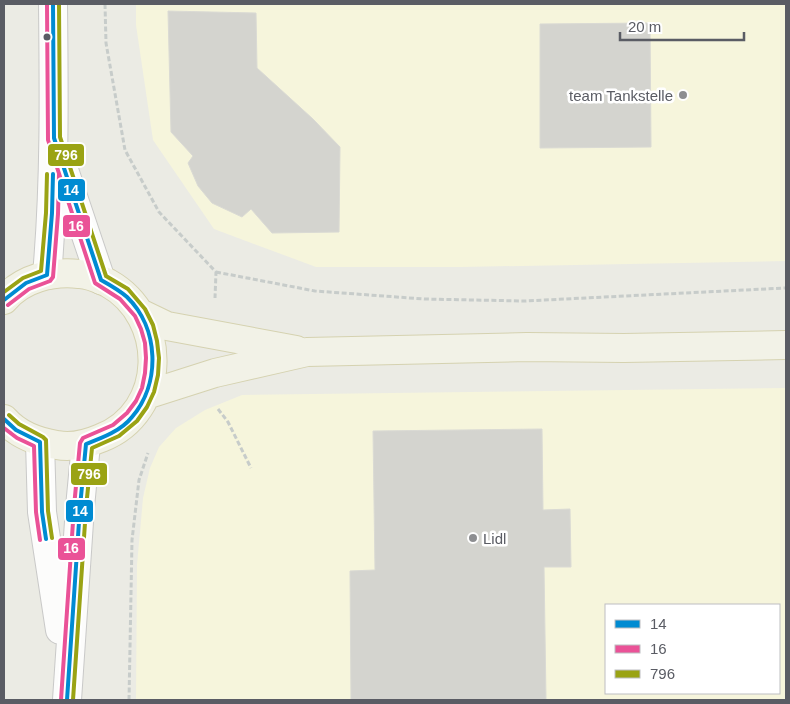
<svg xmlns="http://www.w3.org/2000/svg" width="790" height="704" font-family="Arial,sans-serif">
  <rect width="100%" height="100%" fill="#ebebe4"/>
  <path fill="#f6f5dc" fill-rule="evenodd" d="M 136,4 L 786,4 L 786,261 L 461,267 L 316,267 L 214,229 L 153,140 L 136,25 Z
    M 786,388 L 786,700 L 136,700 L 137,565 L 143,498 L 150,468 L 159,447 L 176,428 L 205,410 L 242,395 ZM 606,605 L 779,605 L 779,693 L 606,693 Z"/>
  <path fill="#d4d4cf" stroke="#dadad4" d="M 168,11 L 256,13 L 257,68 L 313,119 L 340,147 L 339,232 L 272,233 L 251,209 L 242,217 L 212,203 L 198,186 L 188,163 L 193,156 L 171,132 Z
    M 650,23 L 651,147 L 540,148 L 540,24 Z
    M 542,429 L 543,510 L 570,509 L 571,567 L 544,567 L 546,700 L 351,700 L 350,571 L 375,570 L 373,431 Z"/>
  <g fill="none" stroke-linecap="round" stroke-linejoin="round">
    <defs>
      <path id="minor" d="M 60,158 L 101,280
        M 47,275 C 55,184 54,94 53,4
        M 40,442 L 42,512 L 60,630
        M 67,700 L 80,507 L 86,444"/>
      <path id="major" d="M 4,300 C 22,278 53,271 79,274 C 89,274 99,279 108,283 C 169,317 168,412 101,438 C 87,444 72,448 57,445 C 37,442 18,435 4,419
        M 140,313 L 167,326 L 296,350
        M 146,395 L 215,373 L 307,352 L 527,347 L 624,348 L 786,345"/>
    </defs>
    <use href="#minor" stroke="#c9c9c8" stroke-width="30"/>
    <use href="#major" stroke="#d5d2b0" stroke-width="30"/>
    <path stroke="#c7ccca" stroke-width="3" stroke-dasharray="5 2.5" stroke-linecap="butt" d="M 105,4 L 106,43 L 125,150 L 159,212 L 216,272 L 215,298
      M 216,272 L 315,291 L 424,299 L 525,301 L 786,288
      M 218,409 L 228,422 L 251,468
      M 129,700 L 132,540 L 139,480 L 148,453"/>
    <use href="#minor" stroke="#fcfcfb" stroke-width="28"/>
    <use href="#major" stroke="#f2f2e7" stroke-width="28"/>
    <defs>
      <path id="bus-1" d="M 53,4 L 54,138 L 101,280 C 110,285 119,290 127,297 C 159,328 161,383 132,417 C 121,431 102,438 86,444 L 80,507 L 67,700
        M 4,300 L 26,283 L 47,275 L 52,213 L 53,174
        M 4,419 L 16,430 L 40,442 L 42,512 L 46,539"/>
      <path id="bus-2" d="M 47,4 L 48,140 L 95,283 L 120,299 L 135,316 L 141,329 L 145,343 L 146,358 L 145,373 L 142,388 L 136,401 L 127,413 L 113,425 L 83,438 L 80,443 L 74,507 L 61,700
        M 8,305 L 29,289 L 50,281 L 53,277 L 58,214 L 59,174
        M 4,428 L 17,438 L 34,446 L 36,512 L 40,540"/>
      <path id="bus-3" d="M 59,4 L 60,137 L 106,276 L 128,289 L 145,309 L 153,325 L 157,341 L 159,358 L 158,375 L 154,392 L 147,407 L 137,421 L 119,436 L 92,448 L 86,508 L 73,700
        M 4,292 L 23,278 L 41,271 L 46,213 L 47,174
        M 9,415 L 19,424 L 43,437 L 46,440 L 48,511 L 52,538"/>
    </defs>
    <use href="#bus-1" stroke="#fff" stroke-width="8"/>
    <use href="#bus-2" stroke="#fff" stroke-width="8"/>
    <use href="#bus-3" stroke="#fff" stroke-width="8"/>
    <use href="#bus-1" stroke="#008bd2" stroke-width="4"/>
    <use href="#bus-2" stroke="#ea5297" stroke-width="4"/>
    <use href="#bus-3" stroke="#9aa314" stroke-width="4"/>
  </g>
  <circle fill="#5a5c64" stroke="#fff" stroke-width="2" cx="47" cy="37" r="4.5"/>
  <g fill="#8d8e91" stroke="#fff" stroke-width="2">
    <circle cx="683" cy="95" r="5"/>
    <circle cx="473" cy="538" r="5"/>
  </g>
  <g text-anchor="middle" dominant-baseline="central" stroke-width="5" stroke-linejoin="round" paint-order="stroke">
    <g font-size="15" fill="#5a5c64" stroke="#fff" text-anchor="end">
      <text x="673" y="95">team Tankstelle</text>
      <text x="483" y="538" text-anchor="start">Lidl</text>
    </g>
  </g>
  <g stroke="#fff" stroke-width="2">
    <rect x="47" y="143" width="38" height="24" rx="5" fill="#9aa314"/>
    <rect x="57" y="178" width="29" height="24" rx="5" fill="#008bd2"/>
    <rect x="62" y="214" width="29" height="24" rx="5" fill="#ea5297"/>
    <rect x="70" y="462" width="38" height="24" rx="5" fill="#9aa314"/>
    <rect x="65" y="499" width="29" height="24" rx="5" fill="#008bd2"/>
    <rect x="57" y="537" width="29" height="24" rx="5" fill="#ea5297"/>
  </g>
  <g font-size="14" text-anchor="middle" font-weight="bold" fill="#fff">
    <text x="66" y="160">796</text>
    <text x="71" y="195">14</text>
    <text x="76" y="231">16</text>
    <text x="89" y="479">796</text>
    <text x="80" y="516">14</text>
    <text x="71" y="553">16</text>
  </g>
  <rect width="790" height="704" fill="none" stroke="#5a5c64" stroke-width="10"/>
  <rect x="605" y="604" width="175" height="90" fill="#ffffff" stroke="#bdbec1"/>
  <rect x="615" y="620" width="25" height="8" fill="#008bd2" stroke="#bdbec1"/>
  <text x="650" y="629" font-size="15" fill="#5a5c64">14</text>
  <rect x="615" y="645" width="25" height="8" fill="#ea5297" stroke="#bdbec1"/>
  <text x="650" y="654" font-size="15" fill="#5a5c64">16</text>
  <rect x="615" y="670" width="25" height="8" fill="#9aa314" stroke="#bdbec1"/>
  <text x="650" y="679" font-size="15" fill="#5a5c64">796</text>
  <path d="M620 32v8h124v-8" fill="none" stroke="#5a5c64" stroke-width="2.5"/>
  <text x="628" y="32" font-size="15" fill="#5a5c64" stroke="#ffffff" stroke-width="4" paint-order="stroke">20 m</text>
</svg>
